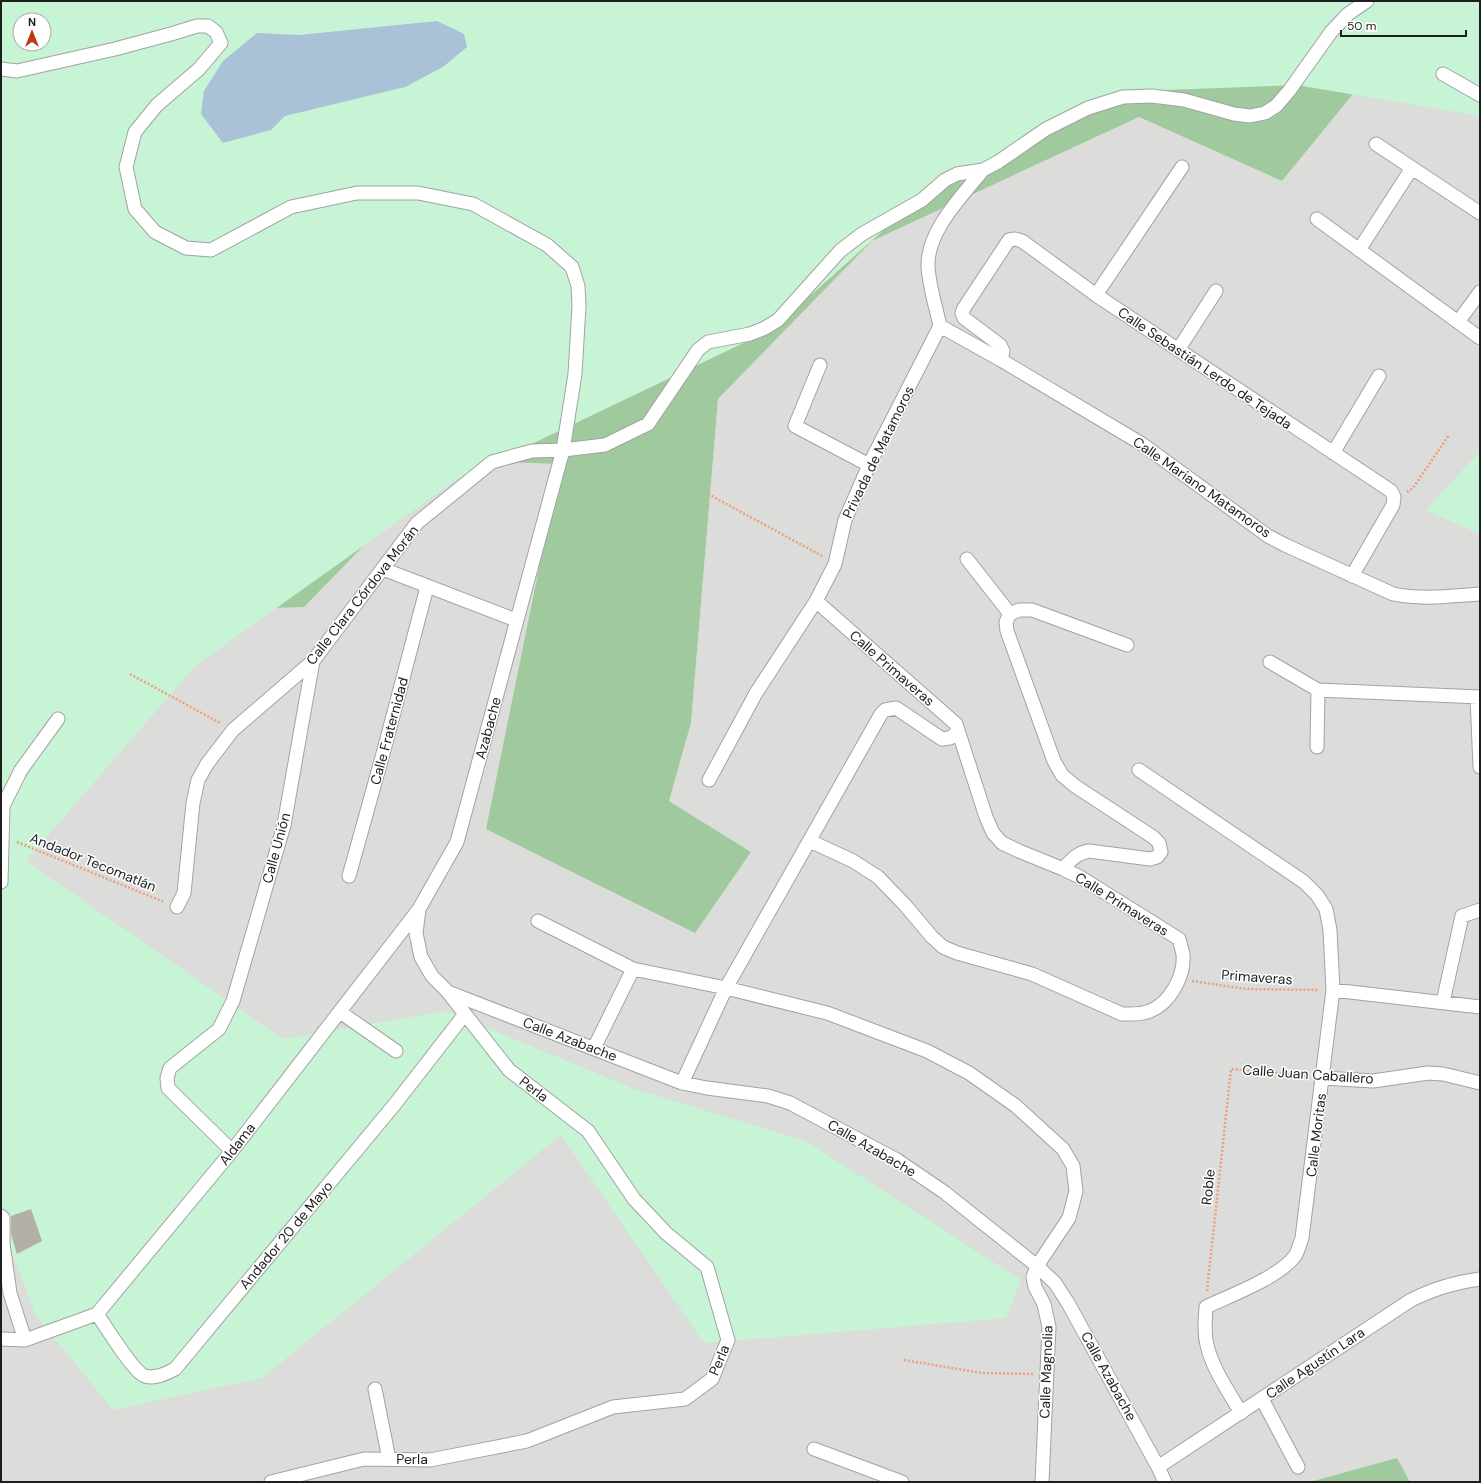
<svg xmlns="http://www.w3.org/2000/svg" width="1481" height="1483" font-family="'DM Sans',sans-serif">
  <rect width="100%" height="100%" fill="#eeede5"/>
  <path fill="#dcdcdb" d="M 1429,1 L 1480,1 L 1480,1482 L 1,1482 L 1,856 L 144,611 L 447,460 L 560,464 L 486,829 L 751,852 L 669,801 L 691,723 L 718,399 L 872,241 L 1139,117 L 1282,181 Z"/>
  <path fill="#a1c99e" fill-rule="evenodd" d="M 1,1 L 1429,1 L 1282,181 L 1139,117 L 872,241 L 718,399 L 691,723 L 669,801 L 751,852 L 695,933 L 486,829 L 560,464 L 447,460 L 304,607 L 144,611 ZM 20,20 L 44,20 L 44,44 L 20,44 Z
    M 1397,1458 L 1410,1482 L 1310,1482 Z"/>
  <path fill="#c7f4d5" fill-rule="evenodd" d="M 1,1 L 1480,1 L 1480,118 L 1475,115 L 1296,85 L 1113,92 L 915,202 L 773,329 L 456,480 L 195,666 L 26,861 L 283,1039 L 446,1011 L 637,1090 L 806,1141 L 1021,1280 L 1006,1318 L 704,1343 L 561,1135 L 262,1378 L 113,1410 L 35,1314 L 1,1222 ZM 20,20 L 44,20 L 44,44 L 20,44 Z
    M 1480,451 L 1480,534 L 1427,511 L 1427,509 Z"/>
  <path fill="#aac2d8" d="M 437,21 L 464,34 L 467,47 L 443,67 L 405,87 L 285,116 L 271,130 L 223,143 L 201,114 L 204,91 L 223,61 L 257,33 L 299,35 Z"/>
  <path fill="#b3b0a8" d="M 31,1209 L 42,1241 L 17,1254 L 11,1234 L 11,1216 Z"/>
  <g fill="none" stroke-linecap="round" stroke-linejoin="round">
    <defs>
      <path id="minor" d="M 1,69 L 17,71 L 115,49 L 171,34 L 197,26 L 208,26 L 216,32 L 221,43 L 199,69 L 157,105 L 135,132 L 126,167 L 135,209 L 155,232 L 186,248 L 211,250 L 291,207 L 357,193 L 418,193 L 473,204 L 547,245 L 572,267 L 578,286 L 579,306 L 575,374 L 563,450 L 457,842 L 419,909 L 416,933 L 421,957 L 432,976 L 447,991 L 509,1070 L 588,1131 L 634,1199 L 666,1233 L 707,1267 L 728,1340 L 712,1379 L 685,1399 L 613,1407 L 527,1441 L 430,1460 L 364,1459 L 271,1482
        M 1443,74 L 1480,95
        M 1376,144 L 1480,213
        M 1317,219 L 1480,338
        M 1359,250 L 1412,168
        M 1096,295 L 1182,167
        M 1458,322 L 1480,292
        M 940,326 L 1001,360 L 1142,444 L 1268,536 L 1285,545 L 1393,594 C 1422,600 1451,596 1480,594
        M 940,326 C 936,307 929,286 928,266 C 927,231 962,196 983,170
        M 1178,350 L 1216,291
        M 1001,360 L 1003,351 L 1000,345 L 964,318 L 962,313 L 964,308 L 1009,240 L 1015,239 L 1022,241 L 1096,295 L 1391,491 L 1394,497 L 1393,505 L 1352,576
        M 820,365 L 795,426 L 869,465
        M 1333,453 L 1379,376
        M 967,559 L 1010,614
        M 383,569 L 516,620
        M 1270,662 L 1318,690 L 1480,697
        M 1477,697 L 1480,767
        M 1317,747 L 1318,690
        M 1139,770 L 1304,882 L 1317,895 L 1326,909 L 1330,930 L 1333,990 L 1302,1238 C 1300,1244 1298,1251 1295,1256 C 1278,1278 1231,1295 1206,1307 C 1205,1320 1204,1333 1207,1345 C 1212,1368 1229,1392 1241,1413
        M 709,780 L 756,693 L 816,601 L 835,564 L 845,520 L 869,465 L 940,326
        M 810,841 L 853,861 L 878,877 L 905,905 L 932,937 L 943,947 L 957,953 L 1032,974 L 1122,1014 C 1132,1014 1141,1015 1150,1011 C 1170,1003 1185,976 1183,954 C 1182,949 1180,944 1179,939 L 1080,877 L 1063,869 L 1019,851 L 1002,843 L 993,833 L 986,817 L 956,724 L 816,601
        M 1063,869 C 1072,859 1077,853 1089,851 L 1150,859 L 1157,857 L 1161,852 L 1159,843 L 1153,837 L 1075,786 L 1062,775 L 1054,761 L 1007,631 L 1006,622 L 1010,614 L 1019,610 L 1032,610 L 1127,645
        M 349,876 L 384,750 L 427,587
        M 1,882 L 3,806 L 21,770 L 58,719
        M 177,907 L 184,893 L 193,803 L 198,780 L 207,764 L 233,730 L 313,661 L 417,523 L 492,462 L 532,451 L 563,450 L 605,445 L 648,424 L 698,350 L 708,342 L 750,334 L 765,328 L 778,320 L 840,251 L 862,234 L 922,200 L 945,180 L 957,174 L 983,170 L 998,162 L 1046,129 L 1088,108 L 1123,97 L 1152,96 L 1184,100 L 1234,114 L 1250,116 L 1265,113 L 1276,106 L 1289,91 L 1331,32 L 1348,14 L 1367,1
        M 538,921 L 633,969 L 726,988 L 827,1013 L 927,1051 L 969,1073 L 1016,1106 L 1063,1149 L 1073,1166 L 1076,1191 L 1069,1218 L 1037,1266 L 1033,1277 L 1035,1287 L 1044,1304 L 1049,1327 L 1042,1482
        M 1333,990 L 1480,1007
        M 448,992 L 682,1083 L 707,1088 L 768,1096 L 790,1103 L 897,1160 L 944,1192 L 1037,1266 L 1055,1283 L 1068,1303 L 1158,1467 L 1165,1482
        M 1443,1002 L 1462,916 L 1480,910
        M 340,1012 L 396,1051
        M 594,1048 L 633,969
        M 1323,1078 L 1373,1081 L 1428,1073 L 1443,1074 L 1480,1083
        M 682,1083 L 726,988 L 881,714 L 885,710 L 896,708 L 942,739 L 950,738 L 958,732
        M 232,1151 L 168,1088 L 167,1078 L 170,1068 L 219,1029 L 233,1001 L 284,825 L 313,661
        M 1,1216 L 3,1218 L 3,1244 L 10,1293 L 25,1340
        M 97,1314 C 105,1325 134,1373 145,1376 C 155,1379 165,1374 175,1369 L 395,1104 L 465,1014
        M 1,1339 L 25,1340 L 97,1314 L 232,1151 L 419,909
        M 375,1389 L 389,1459
        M 1262,1399 L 1298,1467
        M 814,1449 L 902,1482
        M 1158,1467 L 1411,1300 C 1436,1288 1453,1283 1480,1279"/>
    </defs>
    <use href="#minor" stroke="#a2a2a2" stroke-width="15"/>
    <path stroke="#eca079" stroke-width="2.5" stroke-dasharray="2 2" stroke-linecap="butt" d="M 1407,492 L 1413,488 L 1449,435
      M 708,494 L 822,556
      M 130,674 L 220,723
      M 17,842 L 164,902
      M 1192,981 L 1246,989 L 1319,990
      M 1207,1291 L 1231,1069 L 1308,1076
      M 904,1360 L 982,1373 L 1034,1374"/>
    <use href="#minor" stroke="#fff" stroke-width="13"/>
  </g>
  <g text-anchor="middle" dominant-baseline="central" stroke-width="3" stroke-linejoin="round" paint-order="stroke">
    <g font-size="14" fill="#1e1e1e" stroke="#fff">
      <text transform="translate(1205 368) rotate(34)">Calle Sebastián Lerdo de Tejada</text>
      <text transform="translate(878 452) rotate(-64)">Privada de Matamoros</text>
      <text transform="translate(1202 487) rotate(35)">Calle Mariano Matamoros</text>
      <text transform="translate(362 595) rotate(-52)">Calle Clara Córdova Morán</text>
      <text transform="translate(892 668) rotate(41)">Calle Primaveras</text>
      <text transform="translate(488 728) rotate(-75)">Azabache</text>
      <text transform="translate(389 731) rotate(-75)">Calle Fraternidad</text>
      <text transform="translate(276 848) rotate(-75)">Calle Unión</text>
      <text transform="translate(93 862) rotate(22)">Andador Tecomatlán</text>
      <text transform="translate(1122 904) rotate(32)">Calle Primaveras</text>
      <text transform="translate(1257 977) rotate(4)">Primaveras</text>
      <text transform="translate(570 1039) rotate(21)">Calle Azabache</text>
      <text transform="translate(1308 1074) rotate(4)">Calle Juan Caballero</text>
      <text transform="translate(534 1089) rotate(37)">Perla</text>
      <text transform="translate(1316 1135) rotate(-83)">Calle Moritas</text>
      <text transform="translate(237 1144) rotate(-52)">Aldama</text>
      <text transform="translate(872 1148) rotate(30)">Calle Azabache</text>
      <text transform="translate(1208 1187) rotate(-84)">Roble</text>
      <text transform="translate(286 1235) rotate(-50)">Andador 20 de Mayo</text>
      <text transform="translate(719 1360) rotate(-67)">Perla</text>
      <text transform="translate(1315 1363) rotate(-34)">Calle Agustín Lara</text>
      <text transform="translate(1046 1372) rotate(-88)">Calle Magnolia</text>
      <text transform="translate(1109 1376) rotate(61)">Calle Azabache</text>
      <text x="412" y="1459">Perla</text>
    </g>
  </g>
  <rect width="1481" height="1483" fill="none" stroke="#1e1e1e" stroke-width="4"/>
  <g transform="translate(32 32)"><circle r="19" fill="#ffffff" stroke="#a5a5a5"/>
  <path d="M0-3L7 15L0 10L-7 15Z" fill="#b93c14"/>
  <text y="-6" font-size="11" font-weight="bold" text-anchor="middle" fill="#1e1e1e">N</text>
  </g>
  <path d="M1341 30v6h125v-6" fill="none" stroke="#1e1e1e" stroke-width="2"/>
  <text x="1347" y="30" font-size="12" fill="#1e1e1e" stroke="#ffffff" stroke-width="3" paint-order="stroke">50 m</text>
</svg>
